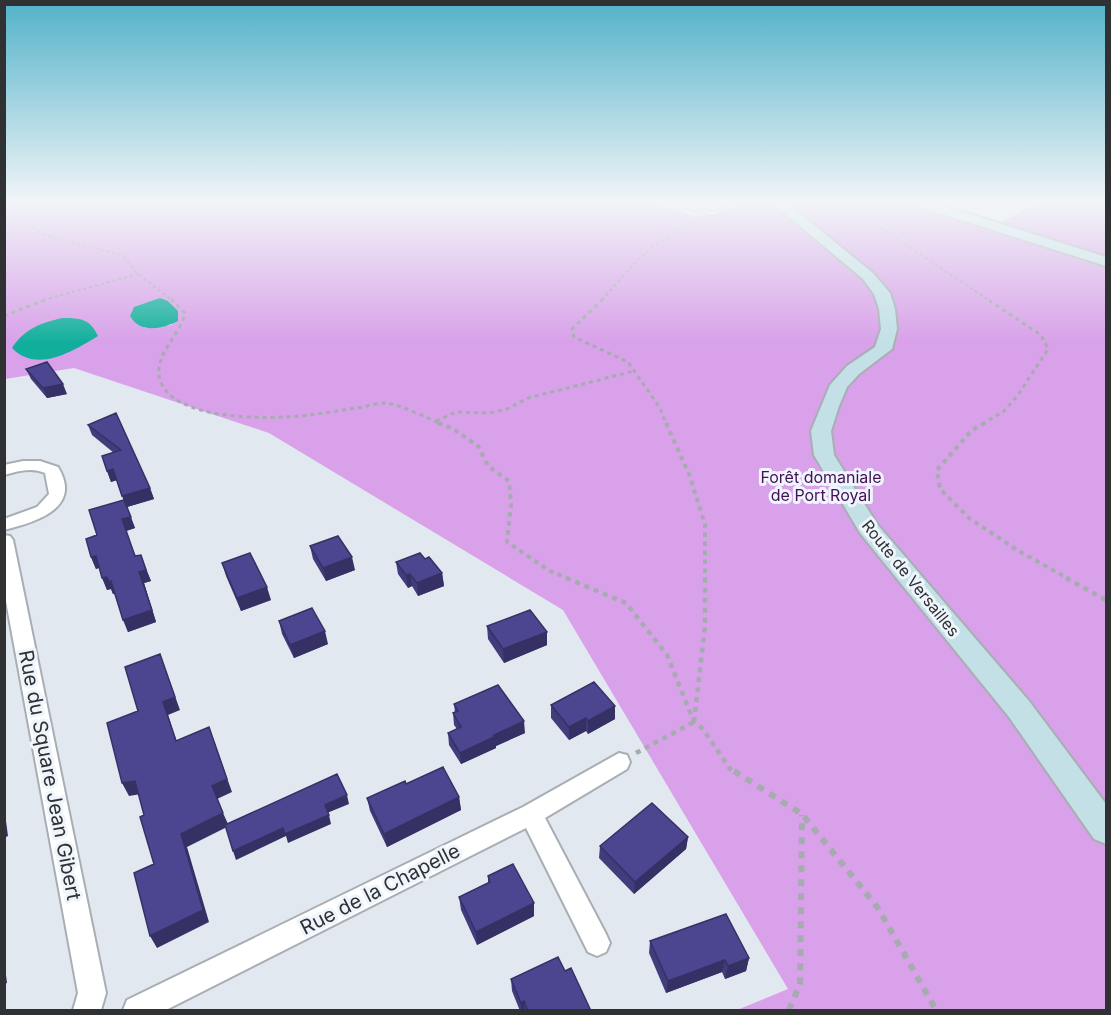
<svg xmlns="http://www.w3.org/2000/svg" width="1111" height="1015" font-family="Inter,sans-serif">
  <rect width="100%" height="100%" fill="#e2e8ef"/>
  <path fill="#d8a1e9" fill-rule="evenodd" d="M 5,201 L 605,201 L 612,204 L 647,201 L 694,216 L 712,214 L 726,201 L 910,201 L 1106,264 L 1106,1010 L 737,1010 L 788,989 L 563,610 L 269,433 L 74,368 L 5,379 ZM 168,301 L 177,311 L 171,325 L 144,328 Z
    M 1041,201 L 1106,201 L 1106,259 L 997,224 Z"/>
  <path fill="#11ae9b" d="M 160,298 L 168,301 L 178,311 L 178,321 C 162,329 140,334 130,316 L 134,307 Z
    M 63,318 C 81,318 90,319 98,336 C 73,351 37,374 12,348 C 24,329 42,322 63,318 Z"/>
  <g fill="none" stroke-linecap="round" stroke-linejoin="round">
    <defs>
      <path id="lane" d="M 664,201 C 680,201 696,211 710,212 C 721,213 734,201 746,201 L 712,215 Z"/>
      <path id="street" d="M 23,461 L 40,461 L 58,467 C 83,508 36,522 4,530 L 4,519 L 37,507 L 49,494 L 45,473 C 32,467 18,471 4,475 L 4,465 Z
        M 4,535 L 10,536 L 13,540 L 106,993 L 101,1010 L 73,1010 L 78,993 L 4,590 Z
        M 619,753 L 627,755 L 630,762 L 627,769 L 545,818 L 606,934 L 610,943 L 606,952 L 597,956 L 588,952 L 526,828 L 166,1010 L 123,1010 L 127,1000 L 523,807 Z"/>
      <path id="secondary" d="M 770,201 L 784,201 L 873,273 L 890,293 L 895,309 L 897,329 L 892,349 L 859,374 L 847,387 L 839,406 L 831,431 L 834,455 L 877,524 L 1029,701 L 1106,804 L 1106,844 L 1094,839 L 1009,717 L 860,533 L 814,455 L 811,431 L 830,385 L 847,366 L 875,347 L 881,329 L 879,309 L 874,294 L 863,279 Z
        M 909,201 L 928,201 L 1106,257 L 1106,266 L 911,204 Z"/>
    </defs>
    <use href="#lane" stroke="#a8aeb4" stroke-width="3"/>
    <use href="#street" stroke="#a8aeb4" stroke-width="4"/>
    <use href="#secondary" stroke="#a8aeb4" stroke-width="4"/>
    <path stroke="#a6abb0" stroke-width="2" stroke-dasharray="3 3" stroke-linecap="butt" d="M 20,201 L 25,218 L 41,234 L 122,255 L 138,274 L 172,300
      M 840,201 L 989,300
      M 43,300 L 138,274
      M 602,300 L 637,260 L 656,244 L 697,222"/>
    <path stroke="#a6abb0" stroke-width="3" stroke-dasharray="4 4" stroke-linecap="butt" d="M 171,299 L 185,313 C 180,336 153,355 160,380 C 174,421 265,419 300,416 C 321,414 342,410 363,407 C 370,405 379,403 386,403 C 399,404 429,419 442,424
      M 603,299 L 572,329 L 574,337 L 628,362 L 660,408 L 666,424
      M 4,316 L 47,299
      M 436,421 L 456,412 L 489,413 L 507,409 L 528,398 L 634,371
      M 982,424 L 1003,412 L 1018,395 L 1048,349 L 1041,335 L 987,299"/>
    <path stroke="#a6abb0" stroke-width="4" stroke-dasharray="4.5 4.5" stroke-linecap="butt" d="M 438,423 L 452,428 L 478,446 L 488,466 L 509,481 L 511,504 L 507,542 L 550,571 L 569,579
      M 666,423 L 689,474 L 705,524 L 705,579
      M 985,423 L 972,430 L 937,470 L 940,489 L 969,518 L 1017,550 L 1069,579"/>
    <path stroke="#a6abb0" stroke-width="4.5" stroke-dasharray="5 5" stroke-linecap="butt" d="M 566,578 L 626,603 L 667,655 L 694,722 L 703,729 L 730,769 L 736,773
      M 1066,578 L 1106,600
      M 694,722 L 705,626 L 705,578
      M 636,753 L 694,722"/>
    <path stroke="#a6abb0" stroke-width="6" stroke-dasharray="7 7" stroke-linecap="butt" d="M 734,771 L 802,814 L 878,908 L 936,1010
      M 789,1010 L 800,984 L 802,815"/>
    <use href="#lane" fill="#fff" fill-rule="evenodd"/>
    <use href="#street" fill="#fff" fill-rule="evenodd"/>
    <use href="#secondary" fill="#c2e0e6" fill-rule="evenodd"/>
  </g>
  <path fill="#413c7c" d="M 26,369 L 67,394 L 47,398 L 31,379 Z
    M 116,413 L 150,488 L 154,499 L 127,507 L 135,528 L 126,531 L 135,556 L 141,555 L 151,581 L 144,583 L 156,622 L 128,632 L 114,593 L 113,594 L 111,589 L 107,590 L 99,568 L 96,569 L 91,557 L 97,535 L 124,500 L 117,480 L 111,482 L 102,456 L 114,453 L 92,435 L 88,425 Z
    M 310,546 L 355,570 L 326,581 L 313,559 Z
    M 425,559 L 442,573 L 444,586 L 418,596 L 412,586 L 408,588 L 398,574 L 396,562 Z
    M 222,563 L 271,600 L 241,611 L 226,576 Z
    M 279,621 L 328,644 L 294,658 L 282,634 Z
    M 487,626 L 547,645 L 504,663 L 488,639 Z
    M 454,704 L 525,733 L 496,746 L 496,748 L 461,764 L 449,745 L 448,733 L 457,729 L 454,725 L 453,713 L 455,713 Z
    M 551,705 L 615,719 L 588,734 L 586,731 L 569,740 L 551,718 Z
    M 406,784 L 459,797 L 461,810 L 387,847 L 370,811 L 367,798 Z
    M 688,837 L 686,849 L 634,894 L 599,858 L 600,846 Z
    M 488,876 L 534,903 L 534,916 L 477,945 L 461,910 L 459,897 L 488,883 Z
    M 650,941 L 749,958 L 746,971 L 725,979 L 722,972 L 666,993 L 649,953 Z
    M 565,971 L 591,1011 L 520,1011 L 512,991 L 511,979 Z"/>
  <path fill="#353165" d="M 63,384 L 67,394 L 47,398 L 43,388 Z
    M 113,469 L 117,480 L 111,482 L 107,471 Z
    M 150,488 L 154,499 L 127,507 L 135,528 L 126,531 L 122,519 L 126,507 L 122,496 Z
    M 96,556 L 100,567 L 96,569 L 91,557 Z
    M 352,557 L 355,570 L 326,581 L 323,568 Z
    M 146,570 L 151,581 L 144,583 L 156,622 L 128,632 L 123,620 L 139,572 Z
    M 442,573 L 444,586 L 418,596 L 417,583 Z
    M 410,574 L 412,586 L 408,588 L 406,575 Z
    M 107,577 L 111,581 L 116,593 L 113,594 L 111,589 L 107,590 L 102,578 Z
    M 267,587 L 271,600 L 241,611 L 237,598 Z
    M 325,631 L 328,644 L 294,658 L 290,645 Z
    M 547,632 L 547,645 L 504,663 L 503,649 Z
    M 160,654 L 180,710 L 168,715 L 181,754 L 176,741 L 163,702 Z
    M 615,706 L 615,719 L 588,734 L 588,721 Z
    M 586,718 L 586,731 L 569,740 L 569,727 Z
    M 524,721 L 525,733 L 496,746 L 496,748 L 461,764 L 460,753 L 494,735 Z
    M 209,727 L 232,792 L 217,799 L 212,786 Z
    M 135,781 L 141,794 L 129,796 L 122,783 Z
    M 347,795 L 349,804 L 327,813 L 325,805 Z
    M 459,797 L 461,810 L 387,847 L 384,834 Z
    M 4,806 L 8,836 L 4,838 Z
    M 223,813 L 229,826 L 187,847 L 209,922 L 157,948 L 150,936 L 181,834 Z
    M 329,815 L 331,824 L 288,843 L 286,836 L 236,860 L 233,851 L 283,828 Z
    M 688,837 L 686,849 L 634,894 L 635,882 Z
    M 534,903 L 534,916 L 477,945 L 476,932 Z
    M 749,958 L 746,971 L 725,979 L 728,966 Z
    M 4,959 L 7,983 L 4,984 Z
    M 725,960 L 722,972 L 666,993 L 668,981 Z
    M 524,1001 L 524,1011 L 521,1011 L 521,1003 Z"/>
  <path fill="#4c4690" stroke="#353165" stroke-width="1.5" d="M 47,362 L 63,384 L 43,388 L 26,369 Z
    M 116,413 L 150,488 L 122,496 L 113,469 L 107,471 L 102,456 L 121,450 L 88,425 Z
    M 124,500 L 131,517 L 122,519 L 135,556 L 141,555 L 146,570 L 139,572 L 152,610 L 123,620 L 111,581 L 109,582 L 107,577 L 102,578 L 96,556 L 91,557 L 86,539 L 97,535 L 89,510 Z
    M 338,536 L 352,557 L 323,568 L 310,546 Z
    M 250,553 L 267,587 L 237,598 L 222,563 Z
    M 420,553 L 425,559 L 429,557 L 442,573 L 417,583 L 410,574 L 406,575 L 396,562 Z
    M 312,608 L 325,631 L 290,645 L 279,621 Z
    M 530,610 L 547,632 L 503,649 L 487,626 Z
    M 160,654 L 175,697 L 163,702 L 176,741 L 209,727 L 227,779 L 212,786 L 223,813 L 181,834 L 203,910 L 150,936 L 134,873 L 154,864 L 140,817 L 144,815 L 135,781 L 122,783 L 107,723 L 138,711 L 125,667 Z
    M 594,682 L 615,706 L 588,721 L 586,718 L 569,727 L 551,705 Z
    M 498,685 L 524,721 L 494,735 L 496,736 L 460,753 L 448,733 L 461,727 L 453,713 L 458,711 L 454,704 Z
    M 443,767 L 459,797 L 384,834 L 367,798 L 405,781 L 406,784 Z
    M 337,774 L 347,795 L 325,805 L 329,815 L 285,834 L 283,828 L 233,851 L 225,825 Z
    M 652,803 L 688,837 L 635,882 L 600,846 Z
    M 513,864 L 534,903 L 476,932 L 459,897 L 490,882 L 488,876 Z
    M 726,914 L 749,958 L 728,966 L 725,960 L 668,981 L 650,941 Z
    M 558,957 L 565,971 L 571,968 L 591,1011 L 528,1011 L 524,1001 L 521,1003 L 511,979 Z"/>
  <linearGradient id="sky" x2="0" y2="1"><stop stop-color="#52b2c9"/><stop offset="0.59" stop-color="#f2f5f8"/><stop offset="1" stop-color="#f2f5f8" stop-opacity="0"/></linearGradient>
  <rect width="1111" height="343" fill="url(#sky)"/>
  <g text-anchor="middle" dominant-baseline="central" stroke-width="6" stroke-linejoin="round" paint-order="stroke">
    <g font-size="16" fill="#441052" stroke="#eff5fc">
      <text x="821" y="477">Forêt domaniale<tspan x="821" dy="18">de Port Royal</tspan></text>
    </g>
    <g font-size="16" fill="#2f3133" stroke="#eff5fc">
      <text transform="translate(911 578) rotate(51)">Route de Versailles</text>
    </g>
    <g font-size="20" fill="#2f3133" stroke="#eff5fc">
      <text transform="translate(50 775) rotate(79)">Rue du Square Jean Gibert</text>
      <text transform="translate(380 889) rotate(-27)">Rue de la Chapelle</text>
    </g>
  </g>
  <rect width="1111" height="1015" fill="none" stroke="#2f3133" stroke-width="12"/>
</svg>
